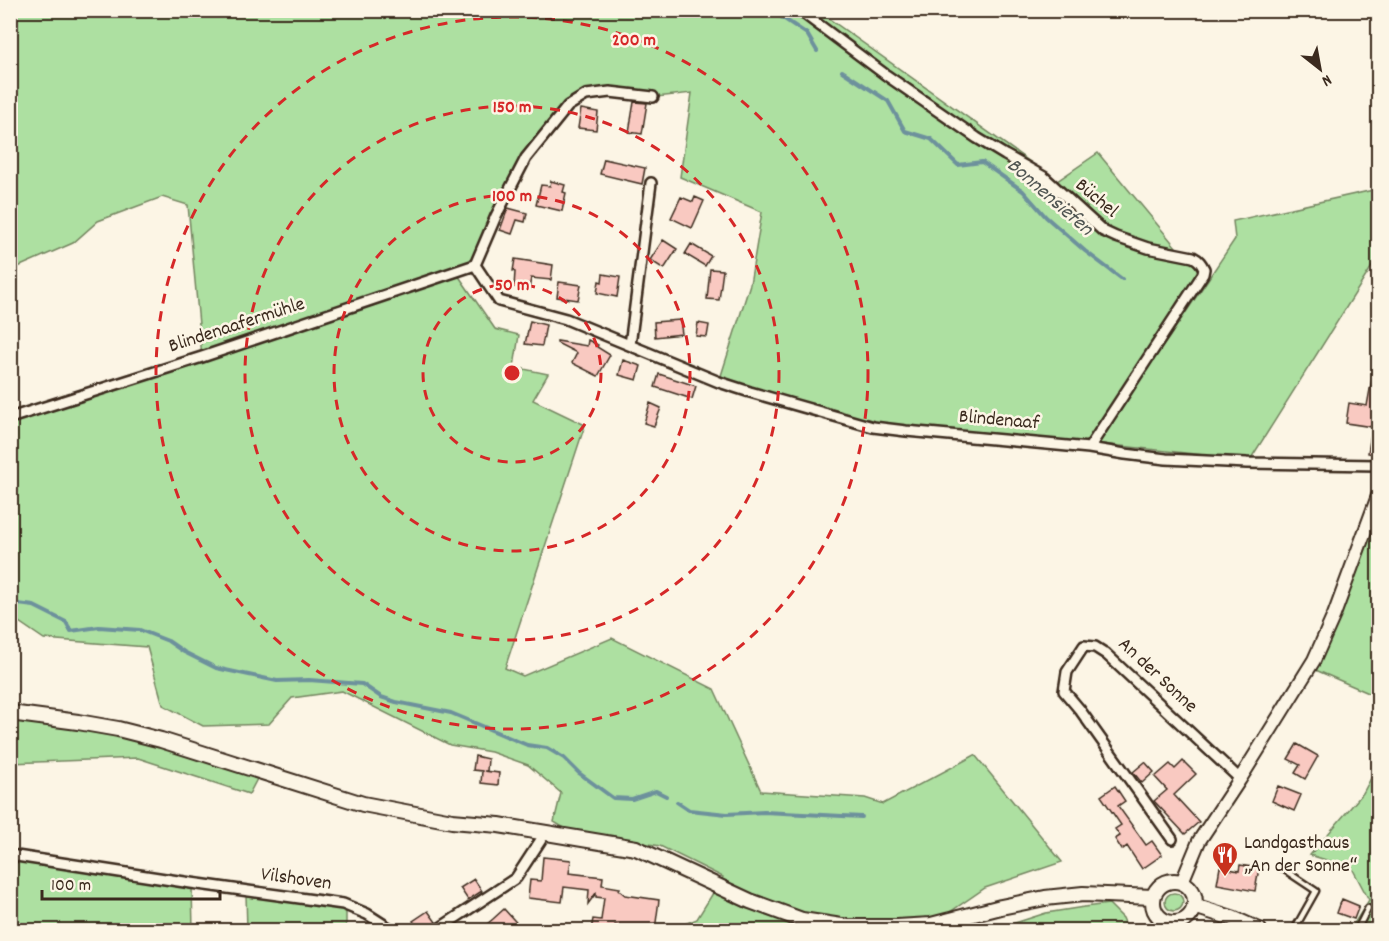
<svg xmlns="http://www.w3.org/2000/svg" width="1389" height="941" font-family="Dekko,sans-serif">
  <rect width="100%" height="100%" fill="#fcf5e5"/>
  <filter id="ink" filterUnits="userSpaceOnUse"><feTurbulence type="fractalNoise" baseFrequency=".0167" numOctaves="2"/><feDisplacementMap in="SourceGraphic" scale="12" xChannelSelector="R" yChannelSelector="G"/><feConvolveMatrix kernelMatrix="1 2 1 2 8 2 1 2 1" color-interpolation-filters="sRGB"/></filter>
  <g filter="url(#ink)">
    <path fill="#ade0a1" stroke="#748560" stroke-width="1.5" d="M 11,11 L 818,11 L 1057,181 L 1098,153 L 1176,247 L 1177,259 L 1195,263 L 1199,273 L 1087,442 L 906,431 L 719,382 L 750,284 L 762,212 L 680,177 L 692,93 L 656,97 L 610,92 L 568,106 L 526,158 L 475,265 L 456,272 L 495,329 L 519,335 L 514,367 L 548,374 L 533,400 L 585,425 L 505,668 L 523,676 L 612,638 L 714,689 L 761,791 L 865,798 L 883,804 L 975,755 L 1062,862 L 985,888 L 931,925 L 897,930 L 670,930 L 697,919 L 723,877 L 660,846 L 566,829 L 554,822 L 561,793 L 528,765 L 491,752 L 450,745 L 342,691 L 292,698 L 269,724 L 203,726 L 163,705 L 147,647 L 44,639 L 13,618 L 11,618 L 11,418 L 202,357 L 188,205 L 162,197 L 98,221 L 73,243 L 11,270 Z
      M 1378,189 L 1378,257 L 1250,460 L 1093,443 L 1170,336 L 1235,239 L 1233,221 Z
      M 1378,494 L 1378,697 L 1311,668 Z
      M 10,719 L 142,737 L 258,777 L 249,794 L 138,758 L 11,763 Z
      M 1378,765 L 1378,930 L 1350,930 L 1369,900 L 1352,868 L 1310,855 L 1363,793 Z
      M 10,855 L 192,887 L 193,930 L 11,930 Z
      M1165 902a9 9 0 1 1 18 0a9 9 0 1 1-18 0Z
      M 246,894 L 346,909 L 346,930 L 247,930 Z
      M 1109,904 L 1123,918 L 1128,930 L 995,930 L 1007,928 L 1015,923 L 1046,913 L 1084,907 Z"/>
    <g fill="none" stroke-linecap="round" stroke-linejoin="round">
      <path stroke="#6d919c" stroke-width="4" d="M 771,10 L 807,34 L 817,51
        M 842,71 L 888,101 L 905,131 L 931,139 L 958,165 L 982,162 L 1023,191 L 1046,217 L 1085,251 L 1122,279
        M 10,603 L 34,606 L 66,622 L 71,631 L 99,627 L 140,630 L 168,641 L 184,652 L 216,668 L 277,681 L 309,680 L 362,684 L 381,697 L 396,702 L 451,713 L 527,745 L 547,748 L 564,758 L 579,773 L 613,798 L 632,799 L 656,791 L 666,796
        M 677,802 L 689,810 L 727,814 L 764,812 L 862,817"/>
    </g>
    <path fill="#f9c9c1" stroke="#3b2a1e" stroke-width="1.5" d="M 634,102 L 647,103 L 642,134 L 629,132 Z
      M 581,109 L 598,112 L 596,130 L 578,128 Z
      M 604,159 L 645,168 L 642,184 L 600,174 Z
      M 551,181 L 565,185 L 563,192 L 566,193 L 562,211 L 536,205 L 541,185 L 550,186 Z
      M 681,197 L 693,202 L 695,197 L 704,201 L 692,228 L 671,218 Z
      M 508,208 L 527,213 L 525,222 L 517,220 L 512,234 L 500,230 Z
      M 663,240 L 677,249 L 664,269 L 650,260 Z
      M 691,244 L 711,256 L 705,266 L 685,254 Z
      M 515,259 L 553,265 L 551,280 L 531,278 L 529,289 L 514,287 L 515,272 L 513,271 Z
      M 710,269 L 723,270 L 719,300 L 707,299 Z
      M 603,274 L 620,277 L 617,297 L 597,293 L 599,281 L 602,282 Z
      M 559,282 L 581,285 L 578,300 L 557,297 Z
      M 680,320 L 682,334 L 655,337 L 654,322 Z
      M 530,321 L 546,325 L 542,346 L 525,344 Z
      M 698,323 L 709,325 L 707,337 L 696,336 Z
      M 588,340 L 598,345 L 597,347 L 610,355 L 598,376 L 572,363 L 577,353 L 557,343 L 557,341 L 587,346 Z
      M 623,360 L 641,366 L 637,380 L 619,375 Z
      M 1373,373 L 1378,374 L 1378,455 L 1368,453 L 1372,427 L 1346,423 L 1349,403 L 1367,406 Z
      M 659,374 L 696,386 L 692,399 L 655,387 Z
      M 650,403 L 661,408 L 654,426 L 644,423 Z
      M 1297,744 L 1318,756 L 1305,779 L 1295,773 L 1300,765 L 1288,759 Z
      M 475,756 L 488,759 L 487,771 L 484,771 L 499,773 L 498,785 L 481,783 L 482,771 L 473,770 Z
      M 1183,761 L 1196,774 L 1174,795 L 1199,822 L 1185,834 L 1154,801 L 1167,790 L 1155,777 L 1170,764 L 1175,769 Z
      M 1145,762 L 1154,772 L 1142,783 L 1133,772 Z
      M 1115,786 L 1125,801 L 1118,806 L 1146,845 L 1152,841 L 1162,855 L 1142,869 L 1127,846 L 1122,850 L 1115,839 L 1120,836 L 1115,829 L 1121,825 L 1101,796 Z
      M 1278,786 L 1301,795 L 1294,811 L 1272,801 Z
      M 543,857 L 571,860 L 569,873 L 603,877 L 602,885 L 620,888 L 619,890 L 625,895 L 659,900 L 655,930 L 615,925 L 614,930 L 591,930 L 593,919 L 601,920 L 604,898 L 596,897 L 596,893 L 588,904 L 589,890 L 564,887 L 562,902 L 528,898 L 530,880 L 541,881 Z
      M 1240,865 L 1259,868 L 1255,891 L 1217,884 L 1220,867 L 1239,871 Z
      M 474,879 L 482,891 L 468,900 L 460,888 Z
      M 1342,899 L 1359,906 L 1354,919 L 1337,913 Z
      M 504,909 L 523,930 L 480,930 L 493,919 Z
      M 428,911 L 436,922 L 424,930 L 419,930 L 413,921 Z"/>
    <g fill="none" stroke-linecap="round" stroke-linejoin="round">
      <defs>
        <path id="service" d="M 1280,867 L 1316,891 L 1294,930
          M 1357,930 L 1368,908"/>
        <path id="minor" d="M 799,10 L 886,75 L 977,138 L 1005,155 L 1044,177 L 1103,231 L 1116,237 L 1148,248 L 1193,257 C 1199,260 1201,263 1204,269 L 1203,274 L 1089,448
          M 475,265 L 499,301 L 566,319 L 719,382 L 750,392 L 873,427 L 906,431 L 1089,448 L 1125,454 L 1166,459 L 1247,463 L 1378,465
          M 475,265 L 496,216 L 526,158 L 568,106 L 586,95 L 610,92 L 653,97
          M 630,345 L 651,183
          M 10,418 L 202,357 L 475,265
          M 1172,839 L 1080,710 L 1064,691 L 1067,672 L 1084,646 L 1095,647 L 1106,654 L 1240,779
          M 10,855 L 191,883 L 343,904 L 367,914 L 392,930
          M 437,930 L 516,878 L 546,832"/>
        <path id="tertiary" d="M 1182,882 L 1199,841 L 1240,779 L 1314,660 L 1334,615 L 1378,496"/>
        <path id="secondary" d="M 10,713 L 78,722 L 118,729 L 161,740 L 363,804 L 452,821 L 499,825 L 636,848 L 750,901 L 802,920 L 848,927 L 897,927 L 931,925 L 1001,907 L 1045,898 L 1083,894 L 1153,897
          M1153 902a21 21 0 1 1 42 0a21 21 0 1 1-42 0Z
          M 1194,906 L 1232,918 L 1259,930"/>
      </defs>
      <use href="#service" stroke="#3b2a1e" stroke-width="9"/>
      <use href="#minor" stroke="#3b2a1e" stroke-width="14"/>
      <use href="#tertiary" stroke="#3b2a1e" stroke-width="16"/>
      <use href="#secondary" stroke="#3b2a1e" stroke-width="18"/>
      <use href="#service" stroke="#fcf5e5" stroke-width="4.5"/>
      <use href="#minor" stroke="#fcf5e5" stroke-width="9"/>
      <use href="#tertiary" stroke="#fcf5e5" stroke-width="12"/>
      <use href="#secondary" stroke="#fcf5e5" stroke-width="14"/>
    </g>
  </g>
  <g fill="none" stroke="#d62828" stroke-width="3" stroke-dasharray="10 8">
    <circle cx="512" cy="373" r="89"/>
    <circle cx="512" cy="373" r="178"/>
    <circle cx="512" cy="373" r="267"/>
    <circle cx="512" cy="373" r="356"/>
  </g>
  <defs>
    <symbol id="restaurant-pin" viewBox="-11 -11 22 30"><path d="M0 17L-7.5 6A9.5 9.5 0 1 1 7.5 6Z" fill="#c8321e" stroke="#fcf5e5"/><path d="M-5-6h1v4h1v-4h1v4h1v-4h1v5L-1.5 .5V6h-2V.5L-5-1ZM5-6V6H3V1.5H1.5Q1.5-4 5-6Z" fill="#fff"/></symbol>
  </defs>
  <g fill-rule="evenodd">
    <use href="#restaurant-pin" x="1210" y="840" width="30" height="40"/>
  </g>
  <g text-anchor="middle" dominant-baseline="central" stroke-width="5" stroke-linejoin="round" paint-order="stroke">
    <g font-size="20" fill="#3b2a1e" stroke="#fcf5e5">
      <text transform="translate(1096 199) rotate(40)">Büchel</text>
      <text transform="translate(237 326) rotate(-18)">Blindenaafermühle</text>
      <text transform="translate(999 421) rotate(5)">Blindenaaf</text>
      <text transform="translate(1157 676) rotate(43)">An der Sonne</text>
      <text transform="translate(296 880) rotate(8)">Vilshoven</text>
    </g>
    <g font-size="20" fill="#3b2a1e" stroke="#fcf5e5" text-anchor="start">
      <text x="1244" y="844">Landgasthaus<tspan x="1244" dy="23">„An der Sonne“</tspan></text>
    </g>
    <g font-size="21" font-style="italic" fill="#505552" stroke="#fcf5e5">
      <text transform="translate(1049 198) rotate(41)">Bonnensiefen</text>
    </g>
  </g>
  <circle cx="512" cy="373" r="9" fill="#d62828" stroke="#fcf5e5" stroke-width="3"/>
  <g font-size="18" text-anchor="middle" font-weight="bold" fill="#d62828" stroke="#fcf5e5" stroke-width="5" stroke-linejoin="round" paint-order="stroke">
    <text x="634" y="45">200 m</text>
    <text x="512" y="112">150 m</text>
    <text x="512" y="201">100 m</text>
    <text x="512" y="290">50 m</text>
  </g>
  <rect width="1389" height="941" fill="none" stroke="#fcf5e5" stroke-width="36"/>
  <rect x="18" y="18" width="1353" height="905" fill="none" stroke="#3b2a1e" stroke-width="2" filter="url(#ink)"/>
  <g transform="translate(1320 69) rotate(149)" stroke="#fcf5e5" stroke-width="4.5" paint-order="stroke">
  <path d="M0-4.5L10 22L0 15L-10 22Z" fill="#3b2a1e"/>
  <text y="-9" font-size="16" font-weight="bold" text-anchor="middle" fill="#3b2a1e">N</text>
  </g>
  <path d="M42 890v9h178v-9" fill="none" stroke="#3b2a1e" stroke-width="3"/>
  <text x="51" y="890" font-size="18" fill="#3b2a1e" stroke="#fcf5e5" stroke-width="4.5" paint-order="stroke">100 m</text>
</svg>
